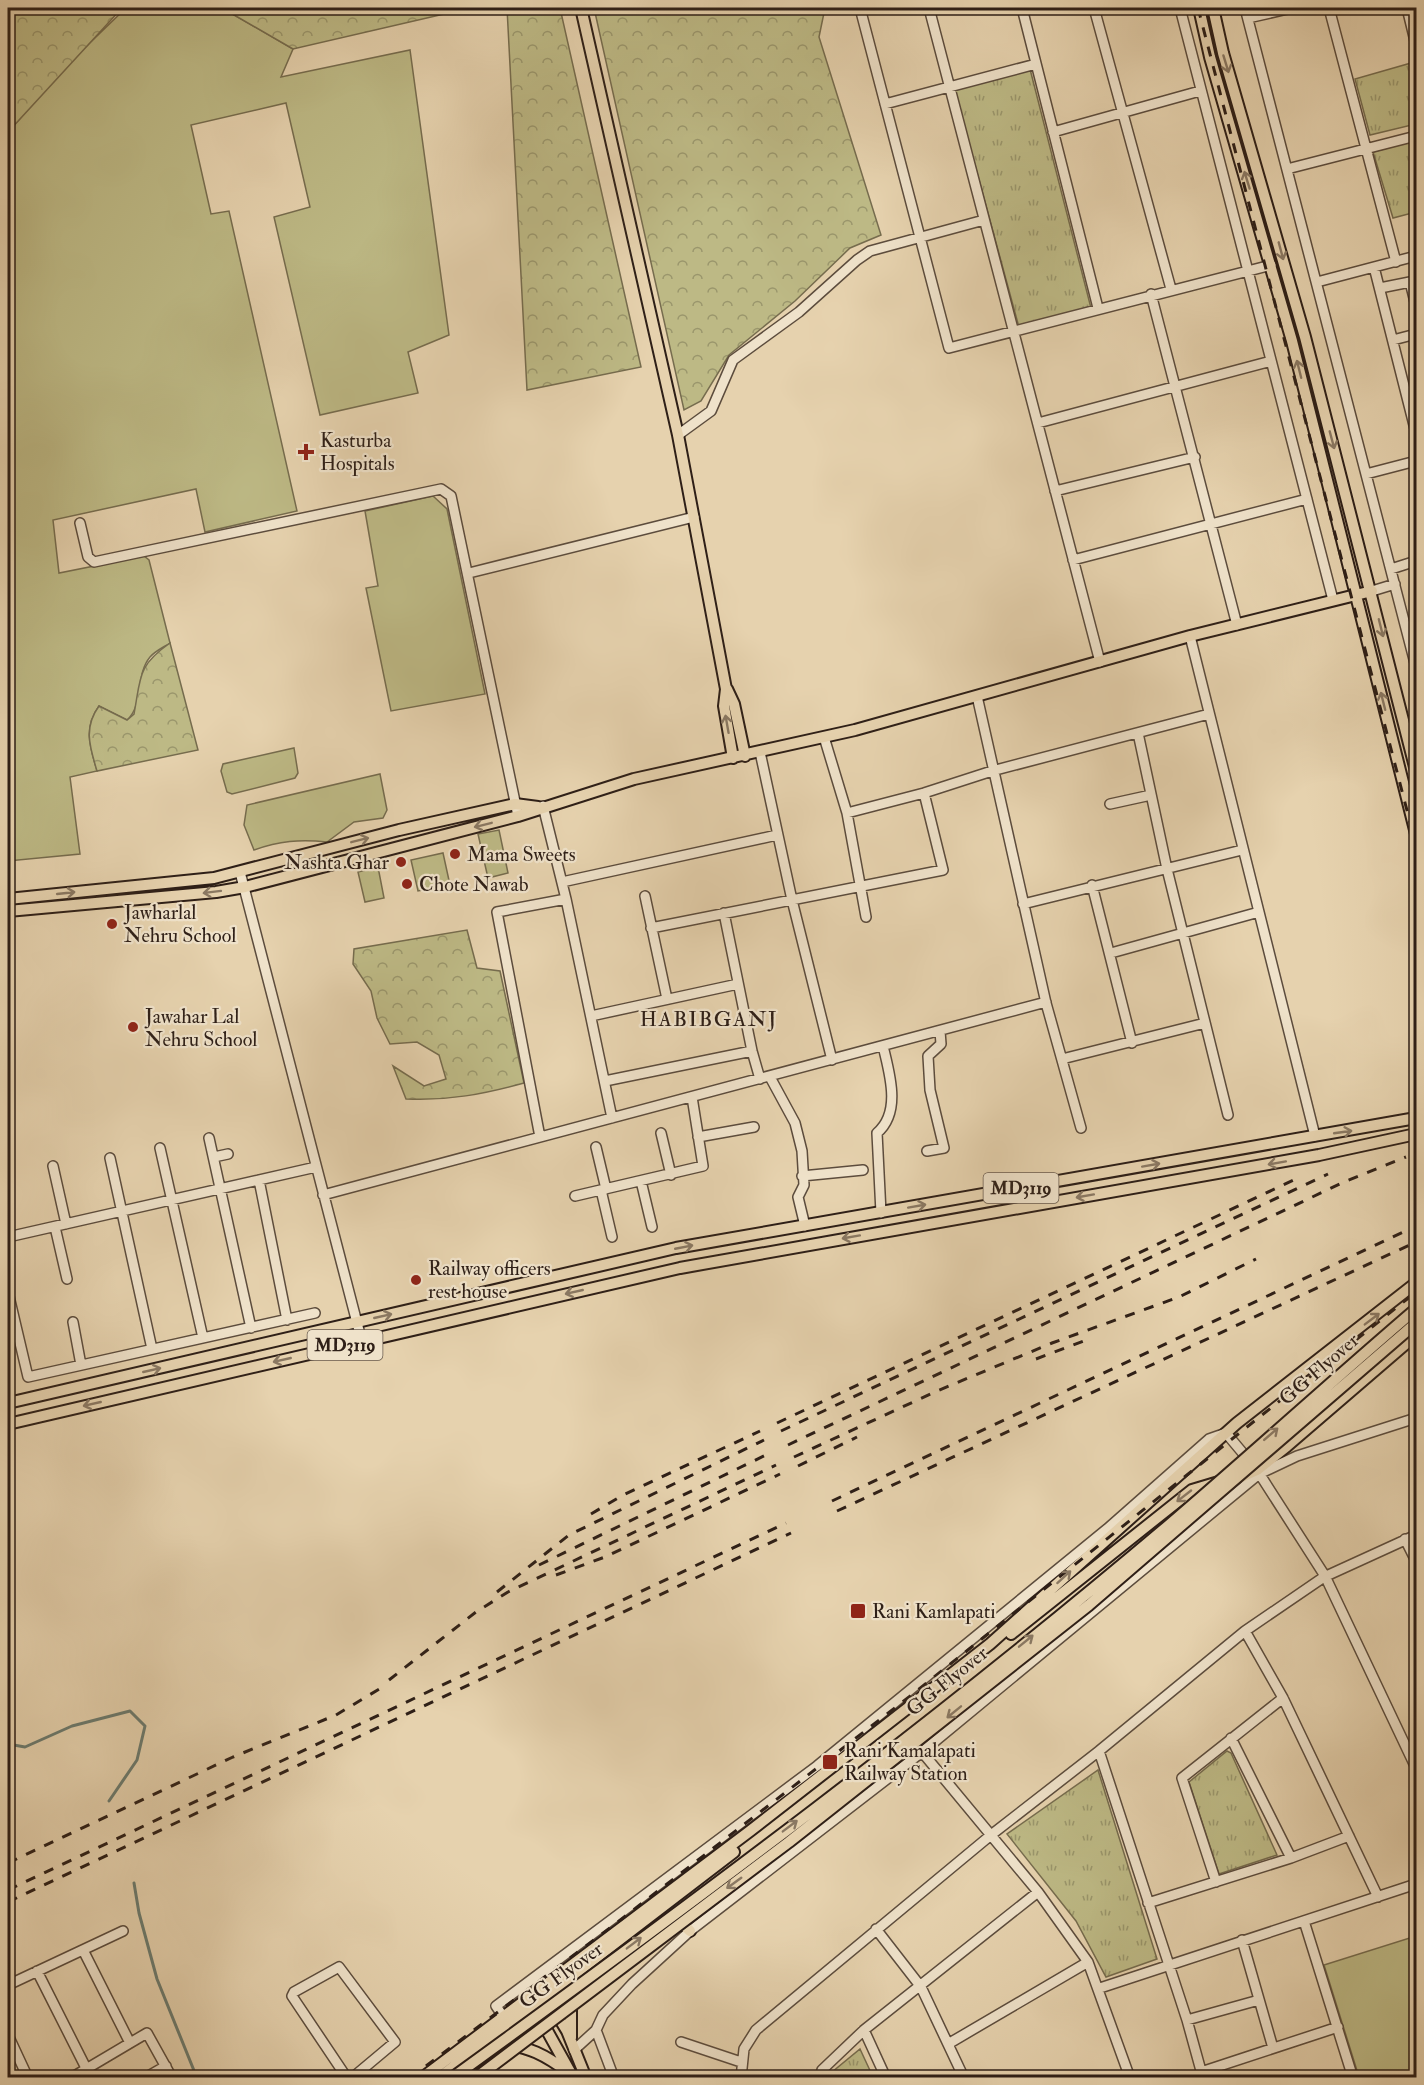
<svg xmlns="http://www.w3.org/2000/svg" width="1424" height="2085" font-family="'IM FELL Double Pica',serif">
  <defs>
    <pattern id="forest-crowns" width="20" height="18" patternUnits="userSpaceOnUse" patternTransform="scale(1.5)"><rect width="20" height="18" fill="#bdb985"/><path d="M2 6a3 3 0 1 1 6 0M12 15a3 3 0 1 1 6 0" fill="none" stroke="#9a966c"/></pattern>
    <pattern id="park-tufts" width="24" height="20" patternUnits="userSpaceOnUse" patternTransform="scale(1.5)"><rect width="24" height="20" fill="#bdb985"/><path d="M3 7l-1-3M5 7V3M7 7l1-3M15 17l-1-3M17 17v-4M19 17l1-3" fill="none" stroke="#9a966c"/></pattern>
  </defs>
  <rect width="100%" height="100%" fill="#e6d2ae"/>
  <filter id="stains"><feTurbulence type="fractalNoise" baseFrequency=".00333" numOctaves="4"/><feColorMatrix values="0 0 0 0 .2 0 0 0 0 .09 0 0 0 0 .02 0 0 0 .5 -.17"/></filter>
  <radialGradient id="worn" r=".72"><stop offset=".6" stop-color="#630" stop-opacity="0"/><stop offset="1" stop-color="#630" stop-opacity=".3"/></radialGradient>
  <path fill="#bdb985" stroke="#766c4e" stroke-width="1.5" d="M 126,8 L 222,8 L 293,49 L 281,77 L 410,50 L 449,335 L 408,352 L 418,393 L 320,415 L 274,217 L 310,207 L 286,103 L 191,125 L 211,214 L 229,211 L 297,511 L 205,532 L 196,489 L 53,520 L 59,573 L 144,556 L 149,560 L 170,643 C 164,647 155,651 150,657 C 135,675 144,705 127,720 L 99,706 C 83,728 90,747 97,771 L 70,777 L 80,854 L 8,861 L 8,132 L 69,63 Z
    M 433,496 L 447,509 L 485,694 L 391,711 L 366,588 L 378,586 L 365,511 Z
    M 294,748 L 298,773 L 295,778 L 232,794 L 227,792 L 221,771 L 223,764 Z
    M 380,774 L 387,810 L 383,818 L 354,822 L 327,842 C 300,839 279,841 254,850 L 244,825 L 247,805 Z
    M 499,830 L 508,873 L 488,878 L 478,834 Z
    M 443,853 L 450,885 L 418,891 L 411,860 Z
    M 378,867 L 384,898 L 365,902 L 358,872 Z
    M 1416,1936 L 1416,2077 L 1359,2077 L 1324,1965 Z"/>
  <path fill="url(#forest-crowns)" stroke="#766c4e" stroke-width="1.5" d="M 8,8 L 122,8 L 8,132 Z
    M 222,8 L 470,8 L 293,49 Z
    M 507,8 L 560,8 L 641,367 L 527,390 Z
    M 594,8 L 825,8 L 819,37 L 881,235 L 850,248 L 795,301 L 729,355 L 701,401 L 684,410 Z
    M 170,643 L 198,750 L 97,771 C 90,747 83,728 99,706 L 127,720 L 134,714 C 141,677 137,666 170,643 Z
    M 467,930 L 477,968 L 500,971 L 524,1083 C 484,1094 448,1101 406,1099 L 393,1066 L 424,1086 L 446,1079 L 439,1055 L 417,1042 L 390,1044 L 377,1018 L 371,991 L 353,964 L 354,949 Z"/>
  <path fill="url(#park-tufts)" stroke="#766c4e" stroke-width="1.5" d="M 1411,63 L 1416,81 L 1416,124 L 1370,135 L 1355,79 Z
    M 1030,69 L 1092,312 L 1020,331 L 954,88 Z
    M 1416,140 L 1416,212 L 1393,218 L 1373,152 Z
    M 1227,1751 L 1231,1753 L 1277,1855 L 1219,1874 L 1189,1782 Z
    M 1098,1770 L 1157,1959 L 1106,1977 L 1076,1921 L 1007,1834 Z
    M 860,2049 L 873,2077 L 826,2077 Z"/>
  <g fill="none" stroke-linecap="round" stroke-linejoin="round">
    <path stroke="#6c7b6f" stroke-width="3" d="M 8,1744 L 25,1747 L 72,1726 L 130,1711 L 145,1726 L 137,1760 L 109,1801
      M 134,1883 L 139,1913 L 157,1979 L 197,2078"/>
    <defs>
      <path id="minor" d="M 860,8 L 949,348 L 1271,265
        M 929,8 L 1100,662
        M 1022,8 L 1098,308
        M 1094,8 L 1171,289
        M 1180,8 L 1333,600
        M 1245,8 L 1416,667
        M 1329,8 L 1396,262
        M 1407,8 L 1416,45
        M 1248,18 L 1292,8
        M 885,104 L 1036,64
        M 1053,132 L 1200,91
        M 1287,169 L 1416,136
        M 1374,267 L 1416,433
        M 1317,282 L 1416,256
        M 1380,288 L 1410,282 L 1416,306
        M 1151,294 L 1237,625
        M 1393,340 L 1416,334
        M 1038,423 L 1271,361
        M 678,435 L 711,411 L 733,360 L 799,312 L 857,260 L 870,251 L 984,220
        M 1366,474 L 1416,461
        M 1055,491 L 1195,457
        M 80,523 L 88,557 L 94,562 L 441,489 L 451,496 L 518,816
        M 1073,560 L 1307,499
        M 1391,569 L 1416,561
        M 469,573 L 694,517
        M 1372,591 L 1395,584
        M 1190,636 L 1315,1136
        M 977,696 L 1046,1003 L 1081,1128
        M 1138,733 L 1167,869 L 1228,1115
        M 824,737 L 847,813 L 866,917
        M 760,752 L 792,900 L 832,1060
        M 1110,804 L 1151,795
        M 543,806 L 566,899 L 612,1118
        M 847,813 L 924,793 L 992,771 L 1209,714
        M 240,872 L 362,1342
        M 562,882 L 777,835
        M 1092,885 L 1132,1043
        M 645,896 L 667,999
        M 1023,904 L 1242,850
        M 724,913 L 752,1051 L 760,1079
        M 651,928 L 943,870 L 924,793
        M 1111,953 L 1259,912
        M 591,1016 L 738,984
        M 1062,1059 L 1205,1023
        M 770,1077 L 795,1123 L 802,1151 L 804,1185 L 798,1197 L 805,1226
        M 605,1081 L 752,1051
        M 661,1133 L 671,1175
        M 540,1137 L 497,912 L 566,899
        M 698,1137 L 754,1127
        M 209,1138 L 251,1328
        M 596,1147 L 606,1189
        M 160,1148 L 203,1338
        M 927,1151 L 944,1148 L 930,1090 L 928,1056 L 941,1044 L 940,1031
        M 214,1157 L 228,1154
        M 110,1158 L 152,1349
        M 53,1166 L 66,1224
        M 802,1176 L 863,1170
        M 259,1180 L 287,1320
        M 641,1181 L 652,1227
        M 601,1190 L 612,1237
        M 323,1195 L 1046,1002
        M 575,1196 L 703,1166 L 692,1097
        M 881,1213 L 877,1133 C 902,1112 889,1072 883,1046
        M 55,1227 L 67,1279
        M 8,1237 L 316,1167
        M 8,1292 L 28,1377 L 315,1313
        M 73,1322 L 81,1365
        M 1405,1539 L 1416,1561
        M 1245,1631 L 1283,1698 L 1378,1897
        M 1231,1738 L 1291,1858
        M 1099,1751 L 1187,2020 L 1203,2078
        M 922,1752 L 1038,1892 L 1088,1962 L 1130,2078
        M 1216,1882 L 1182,1778 L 1283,1698
        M 1148,1903 L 1291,1858 L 1349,1836
        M 1304,1921 L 1353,2078
        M 876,1929 L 921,1987 L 964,2078
        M 1242,1940 L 1273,2048
        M 83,1950 L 130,2043
        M 37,1971 L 86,2068
        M 8,1985 L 123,1931
        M 1100,1988 L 1416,1884
        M 503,2016 L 496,2006 L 817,1766 L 1107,1529 L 1209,1439 L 1226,1433 L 1257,1470 L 1325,1576 L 1416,1768
        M 1187,2020 L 1259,2000
        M 864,2030 L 886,2078
        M 8,2035 L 28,2078
        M 681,2042 L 741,2062
        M 948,2044 L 1088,1962
        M 574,2050 L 596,2030
        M 1201,2072 L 1338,2027
        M 71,2078 L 147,2033 L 172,2078
        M 145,2078 L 166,2066
        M 347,2078 L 292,1996 L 294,1992 L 339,1967 L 395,2042 L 352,2078
        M 510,2078 L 512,2078
        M 614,2078 L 596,2030 L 603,2015 L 632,1984 L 690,1931 L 922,1752 L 1259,1474 L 1297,1456 L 1416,1418
        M 741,2078 L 744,2049 L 756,2030 L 991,1835 L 1099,1751 L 1245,1631 L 1324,1577 L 1416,1535
        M 820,2078 L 822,2070 L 864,2030 L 1038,1892"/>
      <path id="major" d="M 581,8 L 678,435 L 726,689 L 724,706 L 733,758
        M 1199,8 L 1210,57 L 1292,341 L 1416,834
        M 1213,8 L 1223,53 L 1305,337 L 1416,771
        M 727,689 L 734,704 L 745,756
        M 8,899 L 214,878 L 399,830 L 515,804 L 538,807
        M 8,911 L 216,892 L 245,887 L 518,816 L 634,779 L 855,730 L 1190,636 L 1372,591
        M 8,1403 L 676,1248 L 1416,1118
        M 8,1424 L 680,1268 L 1319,1155 L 1416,1134
        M 1237,1479 L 1257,1470 L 1287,1446 L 1416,1335
        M 1011,1634 L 1192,1490 L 1222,1481
        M 675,1917 L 690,1931
        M 547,1998 L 567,2031 L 586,2078
        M 534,2007 L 570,2072
        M 571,2038 L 571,1984
        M 496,2042 C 530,2047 544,2054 571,2074
        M 422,2078 L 750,1831 L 990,1644 L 1237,1423 L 1416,1283
        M 439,2078 L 734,1852"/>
    </defs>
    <use href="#minor" stroke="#5c4c3d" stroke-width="12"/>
    <use href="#major" stroke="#2e1f17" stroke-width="14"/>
    <use href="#minor" stroke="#efe2ca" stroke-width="9"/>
    <use href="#major" stroke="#e6d2ae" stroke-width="10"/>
    <path stroke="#2e1f17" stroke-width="3" stroke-dasharray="10 10" stroke-linecap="butt" d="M 1198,8 L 1416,845
      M 1036,1359 L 1089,1339
      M 777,1423 L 1298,1178
      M 781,1431 L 1328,1174
      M 788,1445 L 1344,1182 L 1406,1157
      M 794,1457 L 937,1391 L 1052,1343 L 1179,1297 L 1256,1259
      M 798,1466 L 857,1437
      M 832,1501 L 1416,1226
      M 837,1511 L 1416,1242
      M 591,1514 L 623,1495 L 760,1431
      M 539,1565 L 770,1453
      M 556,1575 L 605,1557 L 780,1474
      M 497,1592 L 569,1535 L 764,1440
      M 389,1680 L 476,1612 L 508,1592 L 776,1465
      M 8,1863 L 233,1757 L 336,1715 L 381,1688
      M 8,1890 L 786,1523
      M 8,1902 L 791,1533
      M 410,2078 L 619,1921 L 909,1697 L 1416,1292"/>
    <defs>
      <path id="major-bridge" d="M 452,2078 C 696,1901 939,1720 1169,1525 C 1252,1454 1333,1380 1416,1309
        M 476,2078 L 789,1842 L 1089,1605 L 1416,1323"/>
    </defs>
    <use href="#major-bridge" stroke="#2e1f17" stroke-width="14" stroke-linecap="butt"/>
    <use href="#major-bridge" stroke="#e6d2ae" stroke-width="10"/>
  </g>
  <defs><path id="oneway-shaft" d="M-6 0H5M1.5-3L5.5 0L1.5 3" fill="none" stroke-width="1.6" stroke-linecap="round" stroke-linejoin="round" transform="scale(1.5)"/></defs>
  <g stroke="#8a7862">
    <use href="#oneway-shaft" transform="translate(1226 64) rotate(73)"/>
    <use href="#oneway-shaft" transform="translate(1247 180) rotate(-107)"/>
    <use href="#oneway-shaft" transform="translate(1281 251) rotate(75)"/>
    <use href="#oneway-shaft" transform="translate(1299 369) rotate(-104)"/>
    <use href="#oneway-shaft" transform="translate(1332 440) rotate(75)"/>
    <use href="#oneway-shaft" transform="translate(1381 628) rotate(76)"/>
    <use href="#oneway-shaft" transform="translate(1383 701) rotate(-104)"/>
    <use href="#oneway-shaft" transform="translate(727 724) rotate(-100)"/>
    <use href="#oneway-shaft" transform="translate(483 825) rotate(166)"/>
    <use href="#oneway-shaft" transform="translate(360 840) rotate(-14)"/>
    <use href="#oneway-shaft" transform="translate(212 892) rotate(173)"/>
    <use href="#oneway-shaft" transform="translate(66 893) rotate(-6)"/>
    <use href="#oneway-shaft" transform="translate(1343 1132) rotate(-8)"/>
    <use href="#oneway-shaft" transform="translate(1277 1163) rotate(170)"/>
    <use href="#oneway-shaft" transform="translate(1151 1165) rotate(-10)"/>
    <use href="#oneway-shaft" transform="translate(1085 1196) rotate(170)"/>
    <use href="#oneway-shaft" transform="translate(917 1206) rotate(-10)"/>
    <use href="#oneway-shaft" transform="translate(851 1237) rotate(170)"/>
    <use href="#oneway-shaft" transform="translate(684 1247) rotate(-11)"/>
    <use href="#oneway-shaft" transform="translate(574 1292) rotate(167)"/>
    <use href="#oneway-shaft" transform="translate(383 1316) rotate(-13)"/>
    <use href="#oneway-shaft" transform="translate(1372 1319) rotate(-37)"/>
    <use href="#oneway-shaft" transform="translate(282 1360) rotate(167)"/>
    <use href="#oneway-shaft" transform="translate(152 1370) rotate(-13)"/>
    <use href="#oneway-shaft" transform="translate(92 1404) rotate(167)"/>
    <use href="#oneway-shaft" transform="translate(1271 1434) rotate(-41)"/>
    <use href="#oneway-shaft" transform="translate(1184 1496) rotate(142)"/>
    <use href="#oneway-shaft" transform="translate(1064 1577) rotate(-42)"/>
    <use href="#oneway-shaft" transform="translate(1026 1641) rotate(-39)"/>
    <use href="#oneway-shaft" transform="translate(954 1712) rotate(141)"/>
    <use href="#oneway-shaft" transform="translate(790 1826) rotate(-37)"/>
    <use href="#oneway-shaft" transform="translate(734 1883) rotate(144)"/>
    <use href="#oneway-shaft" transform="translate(634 1943) rotate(-37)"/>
  </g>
  <g fill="#8f2418" stroke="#efe2ca" stroke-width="2">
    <path d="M303 443h6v6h6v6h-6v6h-6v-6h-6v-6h6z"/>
    <circle cx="455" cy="854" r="6"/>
    <circle cx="401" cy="862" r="6"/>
    <circle cx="407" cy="884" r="6"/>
    <circle cx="112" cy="924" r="6"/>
    <circle cx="133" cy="1027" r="6"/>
    <circle cx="416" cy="1280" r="6"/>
    <rect x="850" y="1603" width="16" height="16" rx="3"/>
    <rect x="822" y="1754" width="16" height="16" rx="3"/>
  </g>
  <g text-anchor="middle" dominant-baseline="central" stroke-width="4.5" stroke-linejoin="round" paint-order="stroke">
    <g fill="#efe2ca" stroke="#685a4d" stroke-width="1.5">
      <rect x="983.5" y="1173" width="75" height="30" rx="4.5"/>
      <rect x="307.5" y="1330" width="75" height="30" rx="4.5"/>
    </g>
    <g font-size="18" font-weight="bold" fill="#2e1f17">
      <text x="1021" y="1188">MD3119</text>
      <text x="345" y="1345">MD3119</text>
    </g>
    <g font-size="20" fill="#2e1f17" stroke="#efe2ca" text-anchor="start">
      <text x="320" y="440">Kasturba<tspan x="320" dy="23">Hospitals</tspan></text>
      <text x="467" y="854">Mama Sweets</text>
      <text x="389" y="862" text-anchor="end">Nashta Ghar</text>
      <text x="419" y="884">Chote Nawab</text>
      <text x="124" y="912">Jawharlal<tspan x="124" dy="23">Nehru School</tspan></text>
      <text x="145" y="1016">Jawahar Lal<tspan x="145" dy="23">Nehru School</tspan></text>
      <text x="428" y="1268">Railway officers<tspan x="428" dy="23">rest house</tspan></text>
      <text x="872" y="1611">Rani Kamlapati</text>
      <text x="844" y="1750">Rani Kamalapati<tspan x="844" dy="23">Railway Station</tspan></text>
    </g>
    <g font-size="20" fill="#2e1f17" stroke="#efe2ca">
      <text transform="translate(1319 1369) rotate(-41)">GG Flyover</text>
      <text transform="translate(947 1681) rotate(-39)">GG Flyover</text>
      <text transform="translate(561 1975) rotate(-36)">GG Flyover</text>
    </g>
    <g font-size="21" letter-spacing="1.5" fill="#2e1f17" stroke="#efe2ca">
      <text x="709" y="1019">HABIBGANJ</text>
    </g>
  </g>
  <rect width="1424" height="2085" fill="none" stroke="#e6d2ae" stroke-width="30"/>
  <rect x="9" y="9" width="1406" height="2067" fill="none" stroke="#2e1f17" stroke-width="3"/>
  <rect x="15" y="15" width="1394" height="2055" fill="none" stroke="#2e1f17" stroke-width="1.5"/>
  <rect width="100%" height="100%" filter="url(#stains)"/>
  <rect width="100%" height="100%" fill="url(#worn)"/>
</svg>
